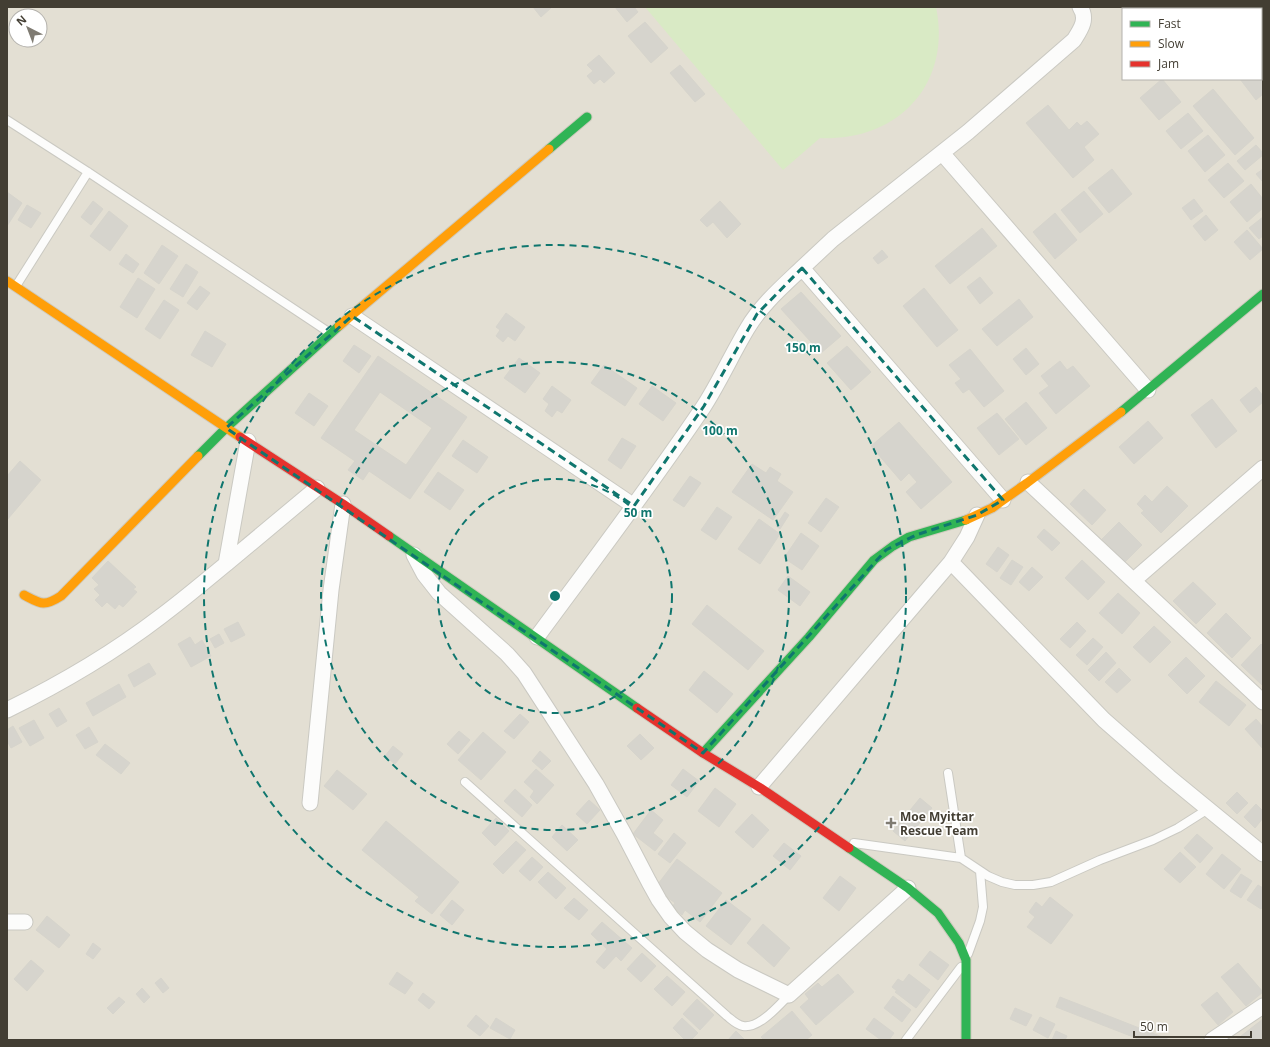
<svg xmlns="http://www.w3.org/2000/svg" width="1270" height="1047" font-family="'Open Sans',sans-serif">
  <rect width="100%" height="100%" fill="#eeede6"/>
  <path fill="#e3dfd3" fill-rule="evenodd" d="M 7,7 L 1263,7 L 1263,1040 L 7,1040 ZM 1123,9 L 1261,9 L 1261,79 L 1123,79 ZM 16,16 L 40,16 L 40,40 L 16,40 Z"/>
  <path fill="#d9eac5" d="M 645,7 L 936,7 C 952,84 898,142 820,138 L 783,170 Z"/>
  <path fill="#d6d4cd" stroke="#d6d4cc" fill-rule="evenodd" d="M 533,7 L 552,7 L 541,17 Z
    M 615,7 L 634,7 L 638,12 L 627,22 Z
    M 645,22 L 668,48 L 651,63 L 628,36 Z
    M 599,55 L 615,73 L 604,83 L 600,79 L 594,84 L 587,76 L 593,71 L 587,65 Z
    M 680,65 L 705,94 L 695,102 L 670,73 Z
    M 1261,67 L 1263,69 L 1263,94 L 1256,100 L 1240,79 L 1261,79 Z
    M 1162,79 L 1181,102 L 1159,120 L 1140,98 Z
    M 1213,89 L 1254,138 L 1235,155 L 1193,106 Z
    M 1048,105 L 1069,130 L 1077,122 L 1081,126 L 1087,121 L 1099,134 L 1084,147 L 1094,160 L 1073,178 L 1026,123 Z
    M 1188,113 L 1203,131 L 1181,149 L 1166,131 Z
    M 1208,135 L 1225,155 L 1205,172 L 1188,151 Z
    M 1256,145 L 1263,153 L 1263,155 L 1245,170 L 1237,161 Z
    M 1228,163 L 1244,181 L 1224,198 L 1208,180 Z
    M 1112,169 L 1132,194 L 1109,213 L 1088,188 Z
    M 1263,169 L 1263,182 L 1256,174 Z
    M 1251,184 L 1263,199 L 1263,208 L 1247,222 L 1230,202 Z
    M 1084,191 L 1103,214 L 1080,233 L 1061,210 Z
    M 7,192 L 22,203 L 7,226 Z
    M 1194,199 L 1203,211 L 1191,220 L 1182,208 Z
    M 93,201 L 103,209 L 91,225 L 81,217 Z
    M 720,201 L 741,224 L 727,238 L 713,222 L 707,227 L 700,220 Z
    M 27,205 L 41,213 L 31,228 L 18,220 Z
    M 109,211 L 128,226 L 110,251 L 90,236 Z
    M 1055,213 L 1077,240 L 1055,259 L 1033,232 Z
    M 1206,215 L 1218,230 L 1205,241 L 1193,226 Z
    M 1263,217 L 1263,236 L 1259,239 L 1249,228 Z
    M 982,228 L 997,246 L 950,284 L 935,266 Z
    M 1247,230 L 1263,249 L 1250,260 L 1234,242 Z
    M 162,245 L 178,256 L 159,284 L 144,273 Z
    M 882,250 L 888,257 L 878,264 L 873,258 Z
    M 126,254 L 139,264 L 133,273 L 119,264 Z
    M 186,264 L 198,272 L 183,297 L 170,289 Z
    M 980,277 L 993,293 L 980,304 L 967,287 Z
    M 138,278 L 155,289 L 137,318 L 120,307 Z
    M 200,286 L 210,293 L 197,310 L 187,303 Z
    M 924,288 L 958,330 L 937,347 L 903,306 Z
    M 801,292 L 841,336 L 821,353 L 781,309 Z
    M 1019,299 L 1033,317 L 997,346 L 982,329 Z
    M 164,300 L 179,310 L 160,339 L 145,329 Z
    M 506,313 L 525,327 L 515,341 L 508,336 L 503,342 L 496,336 L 500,330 L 496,327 Z
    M 205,331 L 226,344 L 212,367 L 191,355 Z
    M 354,345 L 371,356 L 359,373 L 343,361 Z
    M 847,346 L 871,372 L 851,390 L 827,363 Z
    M 1026,348 L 1039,364 L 1026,375 L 1013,359 Z
    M 970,349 L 1004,391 L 984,407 L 969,389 L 963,393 L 955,383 L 961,379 L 949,365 Z
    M 378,356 L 467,417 L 410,499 L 369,471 L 363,480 L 348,470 L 355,461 L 321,438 ZM 380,392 L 432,428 L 406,465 L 354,430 Z
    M 519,358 L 540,373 L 525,393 L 504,378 Z
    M 1060,361 L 1067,370 L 1073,366 L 1090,386 L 1056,414 L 1039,393 L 1049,386 L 1041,376 Z
    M 604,365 L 637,388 L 625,406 L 591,383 Z
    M 552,386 L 571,400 L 562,413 L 557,410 L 552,417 L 545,411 L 549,404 L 543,399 Z
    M 652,386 L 676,403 L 663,421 L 639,404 Z
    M 1256,387 L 1263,396 L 1263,402 L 1250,413 L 1240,400 Z
    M 309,393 L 328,406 L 314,426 L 295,413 Z
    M 1212,399 L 1237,431 L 1216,448 L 1191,415 Z
    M 1026,402 L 1047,428 L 1026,445 L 1005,419 Z
    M 997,413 L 1019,439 L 999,455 L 977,428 Z
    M 1148,421 L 1163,438 L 1134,464 L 1119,447 Z
    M 899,422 L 952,482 L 921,509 L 906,492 L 917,482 L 909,473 L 901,481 L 871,446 Z
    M 622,438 L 636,446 L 621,469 L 608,460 Z
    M 463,440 L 488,457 L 477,473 L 452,456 Z
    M 20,461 L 41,480 L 7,520 L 7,476 Z
    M 752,464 L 766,473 L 770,467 L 781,474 L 777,481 L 793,492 L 773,520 L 732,492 Z
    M 438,472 L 464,490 L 450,510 L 424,492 Z
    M 690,476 L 701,483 L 684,507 L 673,500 Z
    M 1167,486 L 1188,506 L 1161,533 L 1141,513 L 1144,511 L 1137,504 L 1145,495 L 1152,502 Z
    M 1084,489 L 1106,510 L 1092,525 L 1070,504 Z
    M 826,498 L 839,507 L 821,532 L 808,523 Z
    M 717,507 L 732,517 L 716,540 L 701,530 Z
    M 785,512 L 789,515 L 780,529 L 776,526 Z
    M 759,519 L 780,534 L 760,564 L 738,549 Z
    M 1119,522 L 1142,545 L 1125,562 L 1102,539 Z
    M 1044,529 L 1060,543 L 1052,551 L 1037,537 Z
    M 801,533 L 819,546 L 802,570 L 784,558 Z
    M 998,547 L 1009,555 L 997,572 L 986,564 Z
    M 1012,560 L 1023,567 L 1011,585 L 1000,578 Z
    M 1082,560 L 1105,582 L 1088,600 L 1065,578 Z
    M 108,561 L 136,587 L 133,589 L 137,592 L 123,607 L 119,604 L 115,609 L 107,602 L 102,607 L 95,600 L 100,595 L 94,589 L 99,585 L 92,578 Z
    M 1032,567 L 1043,577 L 1029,591 L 1019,582 Z
    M 788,576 L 810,592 L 800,606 L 778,590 Z
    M 1193,582 L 1216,604 L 1196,624 L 1173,601 Z
    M 1118,593 L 1140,613 L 1122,634 L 1099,613 Z
    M 707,605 L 764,651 L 748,670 L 692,624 Z
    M 1226,613 L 1251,638 L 1232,658 L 1207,633 Z
    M 238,622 L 245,635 L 231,642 L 224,629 Z
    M 1077,622 L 1086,631 L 1070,648 L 1060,639 Z
    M 1154,626 L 1171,642 L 1150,663 L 1133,647 Z
    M 219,634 L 224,643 L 215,648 L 210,639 Z
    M 190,637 L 195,645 L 202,640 L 211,656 L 191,667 L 178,644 Z
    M 1093,638 L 1103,647 L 1087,665 L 1076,655 Z
    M 1261,644 L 1263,646 L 1263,686 L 1241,665 Z
    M 1106,652 L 1116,663 L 1099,681 L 1088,670 Z
    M 1186,657 L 1205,676 L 1187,694 L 1168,675 Z
    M 149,663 L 156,674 L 134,687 L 128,675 Z
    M 1119,668 L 1131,680 L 1117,693 L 1105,682 Z
    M 704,671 L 733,694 L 717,713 L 689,690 Z
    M 1216,681 L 1246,705 L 1229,726 L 1199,702 Z
    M 119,684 L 126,697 L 93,716 L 86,703 Z
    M 59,708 L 67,721 L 57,727 L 49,714 Z
    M 520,714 L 529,722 L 514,739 L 504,731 Z
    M 1256,719 L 1263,727 L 1263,749 L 1245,729 Z
    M 34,720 L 44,738 L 30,746 L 19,728 Z
    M 13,726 L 22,742 L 11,748 L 7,741 L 7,730 Z
    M 89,727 L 98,742 L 85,749 L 76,735 Z
    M 459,731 L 470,740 L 458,754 L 447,744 Z
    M 483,732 L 506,752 L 481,780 L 458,760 Z
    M 640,734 L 654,748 L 641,760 L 627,746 Z
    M 105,744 L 130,763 L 121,774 L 96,755 Z
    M 393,746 L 403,754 L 395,764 L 385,756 Z
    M 540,751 L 551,761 L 542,770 L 532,761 Z
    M 536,769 L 554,785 L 537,804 L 530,797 L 534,791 L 524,782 Z
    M 683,769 L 699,781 L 687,797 L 671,785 Z
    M 337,770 L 367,794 L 353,810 L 324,786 Z
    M 715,788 L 736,804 L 719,827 L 698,811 Z
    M 515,789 L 532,805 L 522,817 L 504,801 Z
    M 1237,792 L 1248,803 L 1237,814 L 1226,803 Z
    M 920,798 L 932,808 L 905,841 L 893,831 Z
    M 589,800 L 600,810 L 587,824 L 576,814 Z
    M 1256,804 L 1263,811 L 1263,818 L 1255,828 L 1244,817 Z
    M 651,810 L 663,820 L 653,833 L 663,841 L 655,851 L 633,834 Z
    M 752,814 L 769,830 L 753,848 L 735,832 Z
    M 496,818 L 509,831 L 495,846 L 482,833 Z
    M 386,821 L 459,882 L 432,914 L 415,901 L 419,897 L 362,850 Z
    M 562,825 L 578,840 L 567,851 L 552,837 Z
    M 674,833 L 686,843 L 670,863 L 658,854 Z
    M 1197,834 L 1213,848 L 1200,863 L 1184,848 Z
    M 516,841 L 526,850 L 503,874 L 493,864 Z
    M 784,843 L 801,856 L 790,870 L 773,856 Z
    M 1180,852 L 1196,867 L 1180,883 L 1164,869 Z
    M 1222,854 L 1241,869 L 1224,889 L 1206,874 Z
    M 532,857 L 543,867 L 530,881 L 519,871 Z
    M 677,859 L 722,893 L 700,922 L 685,910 L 682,915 L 672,907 L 675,903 L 655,888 Z
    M 548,872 L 566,888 L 556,899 L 538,882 Z
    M 1241,874 L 1252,881 L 1241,898 L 1230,891 Z
    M 840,876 L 856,888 L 839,911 L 823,898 Z
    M 1258,885 L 1263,888 L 1263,906 L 1261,909 L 1247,900 Z
    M 1050,897 L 1073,915 L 1051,944 L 1027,927 L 1035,917 L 1029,912 L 1036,902 L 1042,907 Z
    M 574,898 L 588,910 L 579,920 L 564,908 Z
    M 452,900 L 464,910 L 452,925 L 440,915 Z
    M 726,900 L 751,919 L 731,945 L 706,926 Z
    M 47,916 L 70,935 L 59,948 L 36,930 Z
    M 602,922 L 632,948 L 621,961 L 616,956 L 604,969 L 596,962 L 607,949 L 591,934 Z
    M 763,924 L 790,948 L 774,967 L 747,943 Z
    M 93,943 L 101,949 L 93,959 L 86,954 Z
    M 930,951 L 949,965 L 938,980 L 919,965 Z
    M 642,953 L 656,966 L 641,982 L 627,969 Z
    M 31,960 L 44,971 L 27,991 L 14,979 Z
    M 1238,963 L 1263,992 L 1246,1006 L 1221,977 Z
    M 397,972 L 413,983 L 405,994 L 389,984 Z
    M 838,974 L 854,992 L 816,1025 L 800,1007 L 809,999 L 805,994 L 818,983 L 822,987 Z
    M 909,974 L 930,990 L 916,1008 L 895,992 L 897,991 L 892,987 L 898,979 L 903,982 Z
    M 667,976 L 685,992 L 672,1006 L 654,989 Z
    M 161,978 L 169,988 L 163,993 L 155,983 Z
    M 142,988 L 150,997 L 144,1003 L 136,994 Z
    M 1217,992 L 1233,1012 L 1218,1025 L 1201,1005 Z
    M 423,993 L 435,1002 L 429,1009 L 418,1000 Z
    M 893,996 L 911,1010 L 902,1022 L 884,1008 Z
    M 119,997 L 125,1002 L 113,1014 L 107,1008 Z
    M 1060,997 L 1170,1040 L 1141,1040 L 1056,1007 Z
    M 697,999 L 714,1015 L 700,1030 L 683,1014 Z
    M 1015,1008 L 1032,1015 L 1026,1026 L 1010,1019 Z
    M 792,1011 L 812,1035 L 806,1040 L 764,1040 L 761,1037 Z
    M 476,1015 L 489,1026 L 480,1036 L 467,1026 Z
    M 1040,1017 L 1055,1024 L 1048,1038 L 1033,1030 Z
    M 496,1018 L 515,1030 L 510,1039 L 490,1028 Z
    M 682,1018 L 698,1033 L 691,1040 L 685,1040 L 673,1028 Z
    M 874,1018 L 894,1033 L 889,1040 L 881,1040 L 866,1029 Z
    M 1263,1019 L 1263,1040 L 1236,1040 Z
    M 736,1031 L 745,1040 L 728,1040 Z
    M 1056,1031 L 1067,1036 L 1065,1040 L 1052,1040 Z"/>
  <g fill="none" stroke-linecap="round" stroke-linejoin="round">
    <defs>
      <path id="lane" d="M 7,120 L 88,172 L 330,333
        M 16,286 L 88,172
        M 948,773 L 961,858
        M 465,782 L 727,1016 C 732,1020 737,1025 743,1026 C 759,1029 779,1005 789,995
        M 854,843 L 961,858 L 988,876 L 1002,882 L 1015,885 L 1033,885 L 1051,882 L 1100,860 L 1153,840 L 1178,828 L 1208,809
        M 968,954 L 980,921 L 983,907 L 980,871
        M 906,1040 L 961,967"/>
      <path id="street" d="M 942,153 L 1148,390
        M 352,316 L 634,506
        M 248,441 L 226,564 L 317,488
        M 1028,482 L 1263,702
        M 1003,500 L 802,268 L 833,239 L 968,132 L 1074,40 C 1081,29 1088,19 1080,7
        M 414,555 L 424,574 L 439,593 L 507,654 L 524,673 L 596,784 L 624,834 L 649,882 L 659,900 L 671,917 L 685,932 L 707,950 L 738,970 L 789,995 L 908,888
        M 951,562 L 1104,720 L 1169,777 L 1263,854
        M 1134,580 L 1263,468
        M 537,637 C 593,561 651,485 704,406 C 720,381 732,354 747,329 C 761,305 782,287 802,268
        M 7,710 C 60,684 113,653 160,617 C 183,600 204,582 226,564
        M 759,787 L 951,562 L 967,537 L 977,515
        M 310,803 L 331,590 L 343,504
        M 7,922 L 25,922
        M 1212,1040 L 1263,1006"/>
      <path id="fast" d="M 549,149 L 587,117
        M 1121,412 L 1263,294
        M 198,456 L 226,428 L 339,326
        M 389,536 L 637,708
        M 703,753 L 809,637 L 874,560 L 893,546 L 909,537 L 966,520
        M 849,848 L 908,888 L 938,913 L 959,943 L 966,960 L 966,1040"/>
      <path id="slow" d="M 7,281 L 240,437
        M 339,326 L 549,149
        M 966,520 L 992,508 L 1027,483 L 1121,412
        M 24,595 C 41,604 44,607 61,596 L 198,456"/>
      <path id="jam" d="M 240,437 L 343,504 L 389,536
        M 637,708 L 703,753 L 759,787 L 849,848"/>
    </defs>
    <use href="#lane" stroke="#cac9c2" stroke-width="10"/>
    <use href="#street" stroke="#cac9c2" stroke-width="17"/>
    <use href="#fast" stroke="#cecabd" stroke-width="11"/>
    <use href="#slow" stroke="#cecabd" stroke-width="11"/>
    <use href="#jam" stroke="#cecabd" stroke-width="11"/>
    <use href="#lane" stroke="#fcfcfb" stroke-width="8"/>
    <use href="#street" stroke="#fcfcfb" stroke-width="15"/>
    <use href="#fast" stroke="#30b455" stroke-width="9"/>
    <use href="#slow" stroke="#ff9f0a" stroke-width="9"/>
    <use href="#jam" stroke="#e5322d" stroke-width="9"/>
  </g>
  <path fill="none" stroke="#0f766e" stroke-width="3" stroke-dasharray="8 5" stroke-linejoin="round" d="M 802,268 L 1003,500 L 977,515 L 916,535 L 886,550 L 703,753 L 226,428 L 352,316 L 634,506 L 704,406 L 757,314 Z"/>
  <g fill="none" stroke="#0f766e" stroke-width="2" stroke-dasharray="7 5">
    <circle cx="555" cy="596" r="117"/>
    <circle cx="555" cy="596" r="234"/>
    <circle cx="555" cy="596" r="351"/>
  </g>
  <path fill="#7f7b72" stroke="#fff" stroke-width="1.5" d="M889 817h4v4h4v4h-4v4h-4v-4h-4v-4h4z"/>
  <g text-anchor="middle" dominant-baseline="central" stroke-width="3.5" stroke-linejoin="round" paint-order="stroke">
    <g font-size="12" font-weight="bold" fill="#433e33" stroke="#fff" text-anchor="start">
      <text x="900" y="816">Moe Myittar<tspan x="900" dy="14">Rescue Team</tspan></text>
    </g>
  </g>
  <circle cx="555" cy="596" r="6" fill="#0f766e" stroke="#fff" stroke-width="2"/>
  <g font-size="12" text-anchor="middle" font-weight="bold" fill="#0f766e" stroke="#fff" stroke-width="3.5" stroke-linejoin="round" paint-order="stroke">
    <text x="803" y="352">150 m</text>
    <text x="720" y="435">100 m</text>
    <text x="638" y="517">50 m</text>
  </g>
  <rect width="1270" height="1047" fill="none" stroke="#433e33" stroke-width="16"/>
  <rect x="1122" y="8" width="140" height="72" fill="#ffffff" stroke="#b4b2ad"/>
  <rect x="1130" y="21" width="20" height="6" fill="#30b455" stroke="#b4b2ad"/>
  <text x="1158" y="28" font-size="12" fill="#433e33">Fast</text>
  <rect x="1130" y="41" width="20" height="6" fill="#ff9f0a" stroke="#b4b2ad"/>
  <text x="1158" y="48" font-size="12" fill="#433e33">Slow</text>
  <rect x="1130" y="61" width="20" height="6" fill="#e5322d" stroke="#b4b2ad"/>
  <text x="1158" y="68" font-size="12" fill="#433e33">Jam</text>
  <g transform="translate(28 28) rotate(318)"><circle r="19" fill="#ffffff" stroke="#b4b2ad"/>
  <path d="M0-3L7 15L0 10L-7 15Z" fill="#7f7b72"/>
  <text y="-6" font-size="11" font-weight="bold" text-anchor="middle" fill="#433e33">N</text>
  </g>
  <path d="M1134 1031v6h117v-6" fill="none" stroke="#433e33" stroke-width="2"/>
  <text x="1140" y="1031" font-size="12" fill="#433e33" stroke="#ffffff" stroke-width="3" paint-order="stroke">50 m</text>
</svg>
